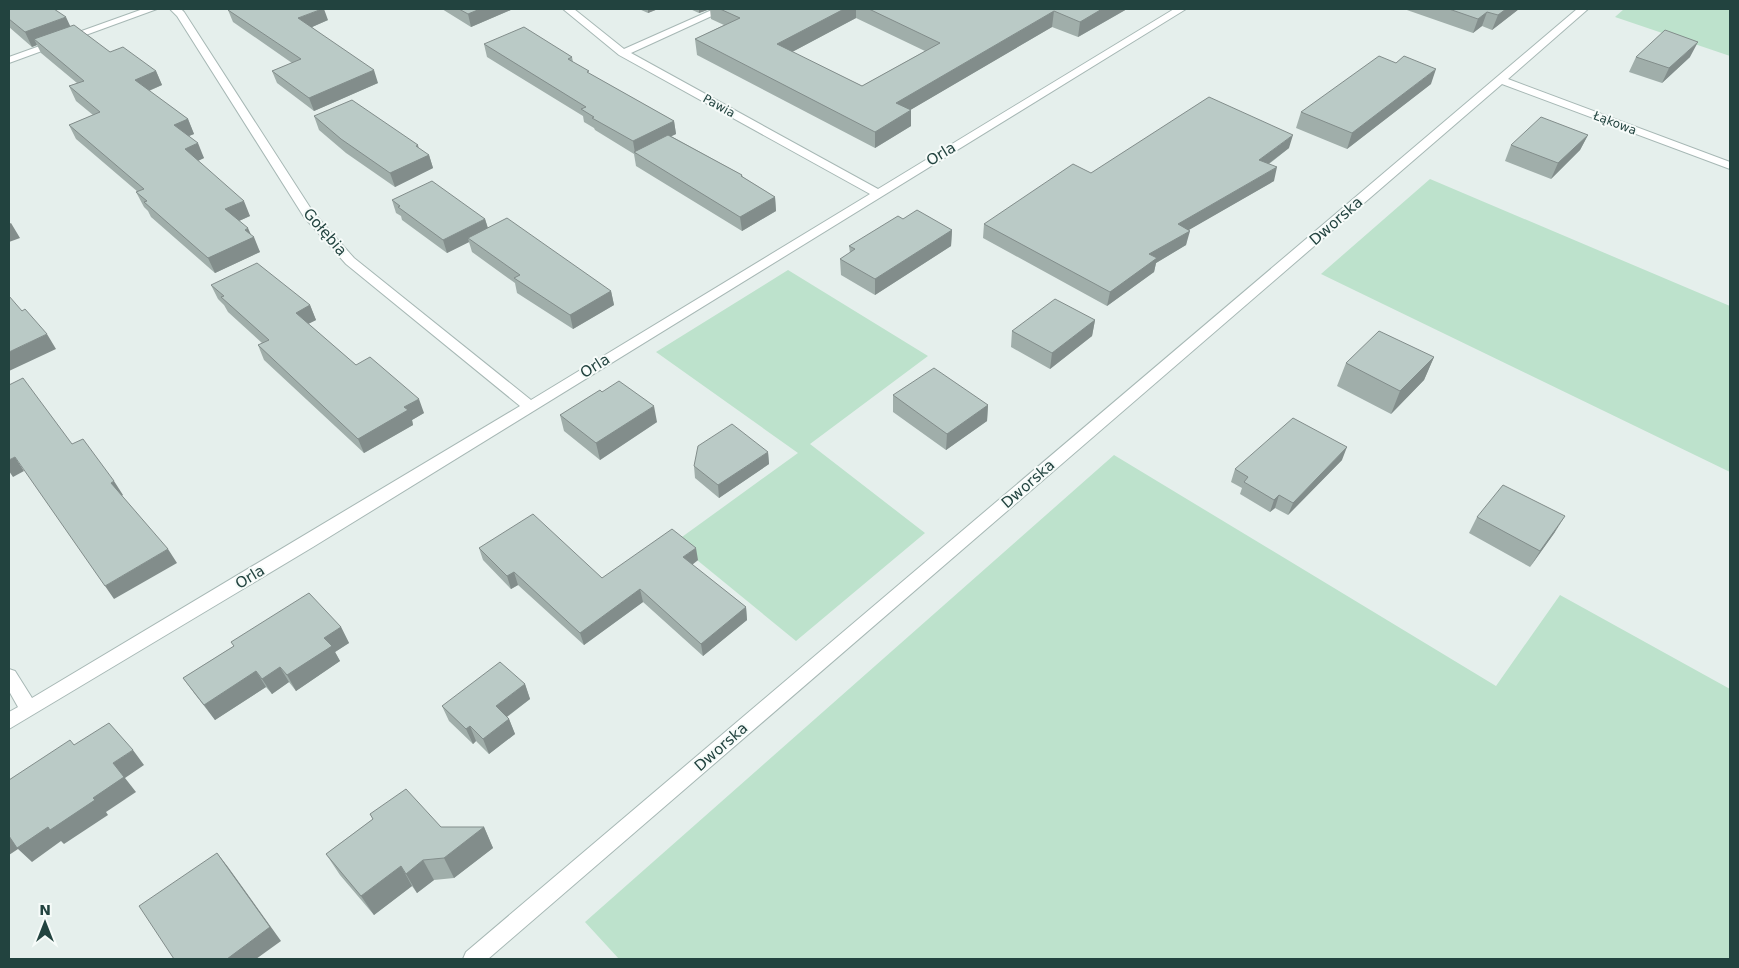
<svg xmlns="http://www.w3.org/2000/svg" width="1739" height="968" font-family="'DejaVu Sans',sans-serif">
  <rect width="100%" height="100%" fill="#e5efec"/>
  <path fill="#bde2cc" d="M 1624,9 L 1730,9 L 1730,56 L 1615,17 Z
    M 1430,179 L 1730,306 L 1730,472 L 1321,274 Z
    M 788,270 L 928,356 L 810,444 L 925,533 L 796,641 L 675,542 L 798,453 L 656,352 Z
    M 1114,455 L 1496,686 L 1560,595 L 1730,689 L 1730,959 L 619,959 L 585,922 Z"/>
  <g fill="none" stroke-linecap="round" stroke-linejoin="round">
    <defs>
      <path id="minor" d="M 143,9 L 157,9 L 9,63 L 9,57 Z
        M 170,9 L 181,9 L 184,12 L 313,212 L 354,258 L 531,400 L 870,194 L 619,55 L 563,9 L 574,9 L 624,49 L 714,9 L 727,9 L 631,53 L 878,189 L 1174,9 L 1186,9 L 313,547 L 9,729 L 9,712 L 18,707 L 9,691 L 9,669 L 15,671 L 32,698 L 520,406 L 346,264 L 304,217 L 177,16 Z
        M 1577,9 L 1588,9 L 1508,79 L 1730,162 L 1730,169 L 1502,84 L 488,959 L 463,959 L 466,952 Z"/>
    </defs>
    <use href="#minor" stroke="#a7b8b5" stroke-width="2"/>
    <use href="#minor" fill="#fff" fill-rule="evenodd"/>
  </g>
  <path fill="#a0aeaa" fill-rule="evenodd" d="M 9,9 L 70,26 L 110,52 L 156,71 L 162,85 L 149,91 L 188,119 L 194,134 L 189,136 L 204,158 L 198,161 L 250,216 L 239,221 L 250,234 L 260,252 L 215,273 L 151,217 L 148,211 L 144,207 L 136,192 L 138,192 L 76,139 L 69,125 L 93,115 L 76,101 L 69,86 L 77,83 L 41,53 L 37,45 L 32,47 L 9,27 Z
    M 442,9 L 513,9 L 471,27 Z
    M 639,9 L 658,9 L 648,13 Z
    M 690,9 L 1127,9 L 1078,37 L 1052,27 L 910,110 L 911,110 L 911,126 L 875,148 L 697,55 L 695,39 L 724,25 L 711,19 L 710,9 L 699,13 ZM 856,18 L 925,51 L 862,86 L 792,52 Z
    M 1404,9 L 1519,9 L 1492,30 L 1482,26 L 1473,33 Z
    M 228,10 L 328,20 L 312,27 L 378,83 L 314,111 L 277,83 L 272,71 L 292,63 L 233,22 Z
    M 484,44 L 572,57 L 573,62 L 590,74 L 674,121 L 676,134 L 671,136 L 742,175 L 743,177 L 775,197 L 776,211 L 742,231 L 636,166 L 634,154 L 595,130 L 594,128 L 584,122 L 583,116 L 487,57 Z
    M 1636,57 L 1690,57 L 1662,83 L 1629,72 Z
    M 1431,84 L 1347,149 L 1296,128 L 1301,112 Z
    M 314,116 L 418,148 L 429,155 L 433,168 L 395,187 L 346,153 L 319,130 Z
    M 1588,135 L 1580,150 L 1551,179 L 1505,161 L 1511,145 Z
    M 1289,148 L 1269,164 L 1274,181 L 1188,230 L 1186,245 L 1156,263 L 1154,272 L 1107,306 L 983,238 L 984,224 L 1091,173 Z
    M 392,200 L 485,219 L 488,228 L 611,291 L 614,305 L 573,329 L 517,293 L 515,283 L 472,252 L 469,242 L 447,253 L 402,220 L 401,216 L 396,213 Z
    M 903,219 L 952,230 L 951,246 L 875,295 L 841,275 L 840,259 L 850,253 L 849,246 Z
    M 211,285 L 310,305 L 316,320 L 308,324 L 356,365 L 424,413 L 412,420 L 413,425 L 364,453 L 264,360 L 258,345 L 262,343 L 228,312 L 224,305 L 218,299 Z
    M 1095,320 L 1092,336 L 1050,369 L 1011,347 L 1012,331 Z
    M 1434,357 L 1424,380 L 1391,414 L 1337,386 L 1346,363 Z
    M 602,392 L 657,422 L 600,460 L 564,431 L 560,415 Z
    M 893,395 L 988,405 L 987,421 L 946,450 L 893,412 Z
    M 768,452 L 769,464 L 719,498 L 695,478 L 694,466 Z
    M 1342,460 L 1288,515 L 1275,508 L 1270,512 L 1240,494 L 1242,488 L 1231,482 L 1235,469 Z
    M 1477,517 L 1555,532 L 1530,567 L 1469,533 Z
    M 479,548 L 602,578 L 698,560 L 692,565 L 746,607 L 747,620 L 703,656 L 643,602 L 584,645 L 518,585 L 511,589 L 483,560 Z
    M 341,627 L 349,643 L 335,652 L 340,661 L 296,691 L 289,682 L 272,694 L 266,687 L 215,720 L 194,693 L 183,678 L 234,646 L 231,642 Z
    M 525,684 L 530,699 L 507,717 L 509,719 L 515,734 L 489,754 L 476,741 L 473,744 L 449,721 L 442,706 Z
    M 370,814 L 441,827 L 484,827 L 493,848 L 454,878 L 434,880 L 417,893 L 412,886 L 374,915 L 340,875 L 326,854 L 373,819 Z"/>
  <path fill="#828d8b" d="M 322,9 L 324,9 L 328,20 L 303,31 L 298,18 Z
    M 480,9 L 513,9 L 471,27 L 468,14 Z
    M 648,9 L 658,9 L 648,13 Z
    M 699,9 L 710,9 L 699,13 Z
    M 844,9 L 856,9 L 856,18 L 777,60 L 777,44 Z
    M 1102,9 L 1127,9 L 1078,37 L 1080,22 Z
    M 1506,9 L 1519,9 L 1492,30 L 1498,15 Z
    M 1054,11 L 1052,27 L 895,119 L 896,103 Z
    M 1487,12 L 1482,26 L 1473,33 L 1478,19 Z
    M 66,17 L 73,32 L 34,39 L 37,45 L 32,47 L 25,32 Z
    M 1698,42 L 1690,57 L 1662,83 L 1669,68 Z
    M 1436,69 L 1431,84 L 1347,149 L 1352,133 Z
    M 374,70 L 378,83 L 314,111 L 309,98 Z
    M 156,71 L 162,85 L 141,94 L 135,80 Z
    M 911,110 L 911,126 L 875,148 L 875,132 Z
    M 188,119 L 194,134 L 181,139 L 174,125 Z
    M 674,121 L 676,134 L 636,154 L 635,153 L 633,141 Z
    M 1293,135 L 1289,148 L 1256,173 L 1259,160 Z
    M 1588,135 L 1580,150 L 1551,179 L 1558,163 Z
    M 198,143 L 204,158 L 191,164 L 185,149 Z
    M 418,145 L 421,158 L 429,155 L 433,168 L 395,187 L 390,173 L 416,146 Z
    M 1277,167 L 1274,181 L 1175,238 L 1178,224 Z
    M 775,197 L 776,211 L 742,231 L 740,217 Z
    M 244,201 L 250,216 L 232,224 L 225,209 Z
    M 485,219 L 489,232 L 468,238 L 469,242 L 447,253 L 443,240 Z
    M 11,223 L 20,238 L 9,242 L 9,224 Z
    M 248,228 L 252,237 L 254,237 L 260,252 L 215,273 L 208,258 Z
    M 952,230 L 951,246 L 875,295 L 875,279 Z
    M 1190,231 L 1186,245 L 1156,263 L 1154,272 L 1107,306 L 1110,292 L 1149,254 Z
    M 611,291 L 614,305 L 573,329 L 570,315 Z
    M 310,305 L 316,320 L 302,327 L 296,313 Z
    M 1095,320 L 1092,336 L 1050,369 L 1052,353 Z
    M 47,334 L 56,349 L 9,371 L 9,352 Z
    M 1434,357 L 1424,380 L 1391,414 L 1400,391 Z
    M 419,399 L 424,413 L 412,420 L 413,425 L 364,453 L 358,439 L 404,407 Z
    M 988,405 L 987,421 L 946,450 L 947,434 Z
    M 654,406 L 657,422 L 600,460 L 596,443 Z
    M 1347,447 L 1342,460 L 1288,515 L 1293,503 Z
    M 768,452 L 769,464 L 719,498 L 718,485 Z
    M 15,457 L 24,471 L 13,477 L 9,471 L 9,460 Z
    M 114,481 L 123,495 L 120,497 L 111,483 Z
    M 1279,495 L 1275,508 L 1270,512 L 1274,500 Z
    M 1565,516 L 1555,532 L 1530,567 L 1540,551 Z
    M 696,548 L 698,560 L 685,570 L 683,557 Z
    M 168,549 L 177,563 L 114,599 L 105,586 Z
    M 514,572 L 518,585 L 511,589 L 507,576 Z
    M 640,589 L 643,602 L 584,645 L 580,633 Z
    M 746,607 L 747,620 L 703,656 L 701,644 Z
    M 341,627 L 349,643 L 335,652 L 340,661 L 296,691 L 287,675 L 324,638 Z
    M 280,667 L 289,682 L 272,694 L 262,679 Z
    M 256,671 L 266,687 L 215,720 L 204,705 Z
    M 525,684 L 530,699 L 501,721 L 496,706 Z
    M 509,719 L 515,734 L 489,754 L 483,739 Z
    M 470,726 L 476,741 L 473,744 L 466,729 Z
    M 133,750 L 144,765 L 125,778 L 136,792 L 106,812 L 108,815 L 64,844 L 61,841 L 32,862 L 18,849 L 9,855 L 9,835 L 48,827 L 93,798 L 113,763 Z
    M 484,827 L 493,848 L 454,878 L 444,858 Z
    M 217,853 L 228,867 L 281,941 L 256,959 L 227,959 Z
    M 423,860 L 434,880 L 417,893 L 406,874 Z
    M 401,866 L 412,886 L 374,915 L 361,896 Z"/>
  <path fill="#bacac6" stroke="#828d8b" d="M 9,9 L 54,9 L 66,17 L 25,32 L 9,19 Z
    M 230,9 L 322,9 L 298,18 L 374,70 L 309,98 L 272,71 L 301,59 L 228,10 Z
    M 459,9 L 480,9 L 468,14 Z
    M 720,9 L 844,9 L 777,44 L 862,86 L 940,43 L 869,9 L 1102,9 L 1080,22 L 1054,11 L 896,103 L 911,110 L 875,132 L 695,39 L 740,18 Z
    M 1449,9 L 1506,9 L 1498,15 L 1487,12 L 1478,19 Z
    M 74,25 L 110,52 L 123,47 L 156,71 L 135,80 L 188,119 L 174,125 L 198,143 L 185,149 L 244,201 L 225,209 L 248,228 L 245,230 L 254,237 L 208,258 L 144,202 L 147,201 L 136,192 L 144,189 L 69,125 L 100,112 L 69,86 L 84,81 L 34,39 Z
    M 524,27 L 572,57 L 568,59 L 589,71 L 587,72 L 674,121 L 633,141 L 592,118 L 594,117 L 581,109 L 586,107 L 484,44 Z
    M 1665,30 L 1698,42 L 1669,68 L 1636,57 Z
    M 1379,56 L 1396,63 L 1404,56 L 1436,69 L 1352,133 L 1301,112 Z
    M 1209,97 L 1293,135 L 1259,160 L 1277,167 L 1178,224 L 1190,231 L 1149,254 L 1157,258 L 1110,292 L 984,224 L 1073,164 L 1091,173 Z
    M 352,100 L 418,145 L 416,146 L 429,155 L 390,173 L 341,139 L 314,116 Z
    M 1541,117 L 1588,135 L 1558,163 L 1511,145 Z
    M 668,135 L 742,175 L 741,176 L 775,197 L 740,217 L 634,152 Z
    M 432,181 L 485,219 L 443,240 L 398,207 L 400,206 L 392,200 Z
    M 917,210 L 952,230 L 875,279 L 840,259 L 855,249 L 849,246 L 898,216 L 903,219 Z
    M 507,218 L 611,291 L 570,315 L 514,278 L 520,275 L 468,238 Z
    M 257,263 L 310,305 L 296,313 L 356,365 L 370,357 L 419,399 L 404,407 L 408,410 L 358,439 L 258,345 L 269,340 L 221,297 L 224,296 L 211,285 Z
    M 9,296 L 22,311 L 25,309 L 47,334 L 9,352 Z
    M 1055,299 L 1095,320 L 1052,353 L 1012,331 Z
    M 1379,331 L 1434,357 L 1400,391 L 1346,363 Z
    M 934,368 L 988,405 L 947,434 L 893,395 Z
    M 23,378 L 72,444 L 83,439 L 114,481 L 111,483 L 168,549 L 105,586 L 15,457 L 9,460 L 9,385 Z
    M 619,381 L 654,406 L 596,443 L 560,415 L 600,390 L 602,392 Z
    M 1293,418 L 1347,447 L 1293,503 L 1279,495 L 1274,500 L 1244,482 L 1248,477 L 1235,469 Z
    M 732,424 L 768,452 L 718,485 L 694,466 L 698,446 Z
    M 1503,485 L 1565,516 L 1540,551 L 1477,517 Z
    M 533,514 L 602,578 L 672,529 L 696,548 L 683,557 L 746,607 L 701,644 L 640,589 L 580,633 L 514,572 L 507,576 L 479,548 Z
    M 309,593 L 341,627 L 324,638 L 332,646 L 287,675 L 280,667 L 262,679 L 256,671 L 204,705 L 183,678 L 234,646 L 231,642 Z
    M 500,662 L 525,684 L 496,706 L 509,719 L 483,739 L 470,726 L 466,729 L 442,706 Z
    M 109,723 L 133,750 L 113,763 L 124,777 L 93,798 L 95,800 L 50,830 L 48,827 L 17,848 L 9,836 L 9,780 L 70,740 L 74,745 Z
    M 406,789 L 441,827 L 484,827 L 444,858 L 423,860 L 406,874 L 401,866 L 361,896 L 326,854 L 373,819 L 370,814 Z
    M 217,853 L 270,927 L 227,959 L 174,959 L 139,906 Z"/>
  <g text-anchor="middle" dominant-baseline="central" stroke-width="4" stroke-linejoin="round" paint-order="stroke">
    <g font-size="12" fill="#22433f" stroke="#f6fbf9">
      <text transform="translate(719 106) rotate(29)">Pawia</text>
      <text transform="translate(1615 123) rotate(21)">Łąkowa</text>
    </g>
    <g font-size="15" fill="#22433f" stroke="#f6fbf9">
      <text transform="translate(941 154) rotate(-31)">Orla</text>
      <text transform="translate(1336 221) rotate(-41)">Dworska</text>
      <text transform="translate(325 232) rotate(49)">Gołębia</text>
      <text transform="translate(595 366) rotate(-32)">Orla</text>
      <text transform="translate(1028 484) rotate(-41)">Dworska</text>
      <text transform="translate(250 577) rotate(-31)">Orla</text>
      <text transform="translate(721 747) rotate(-41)">Dworska</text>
    </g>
  </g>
  <rect width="1739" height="968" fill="none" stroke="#22433f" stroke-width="20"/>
  <g transform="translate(45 923)" stroke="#f6fbf9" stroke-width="4" paint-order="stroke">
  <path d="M0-4L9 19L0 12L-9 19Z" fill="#22433f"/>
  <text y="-8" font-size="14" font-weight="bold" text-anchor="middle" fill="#22433f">N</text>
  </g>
</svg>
